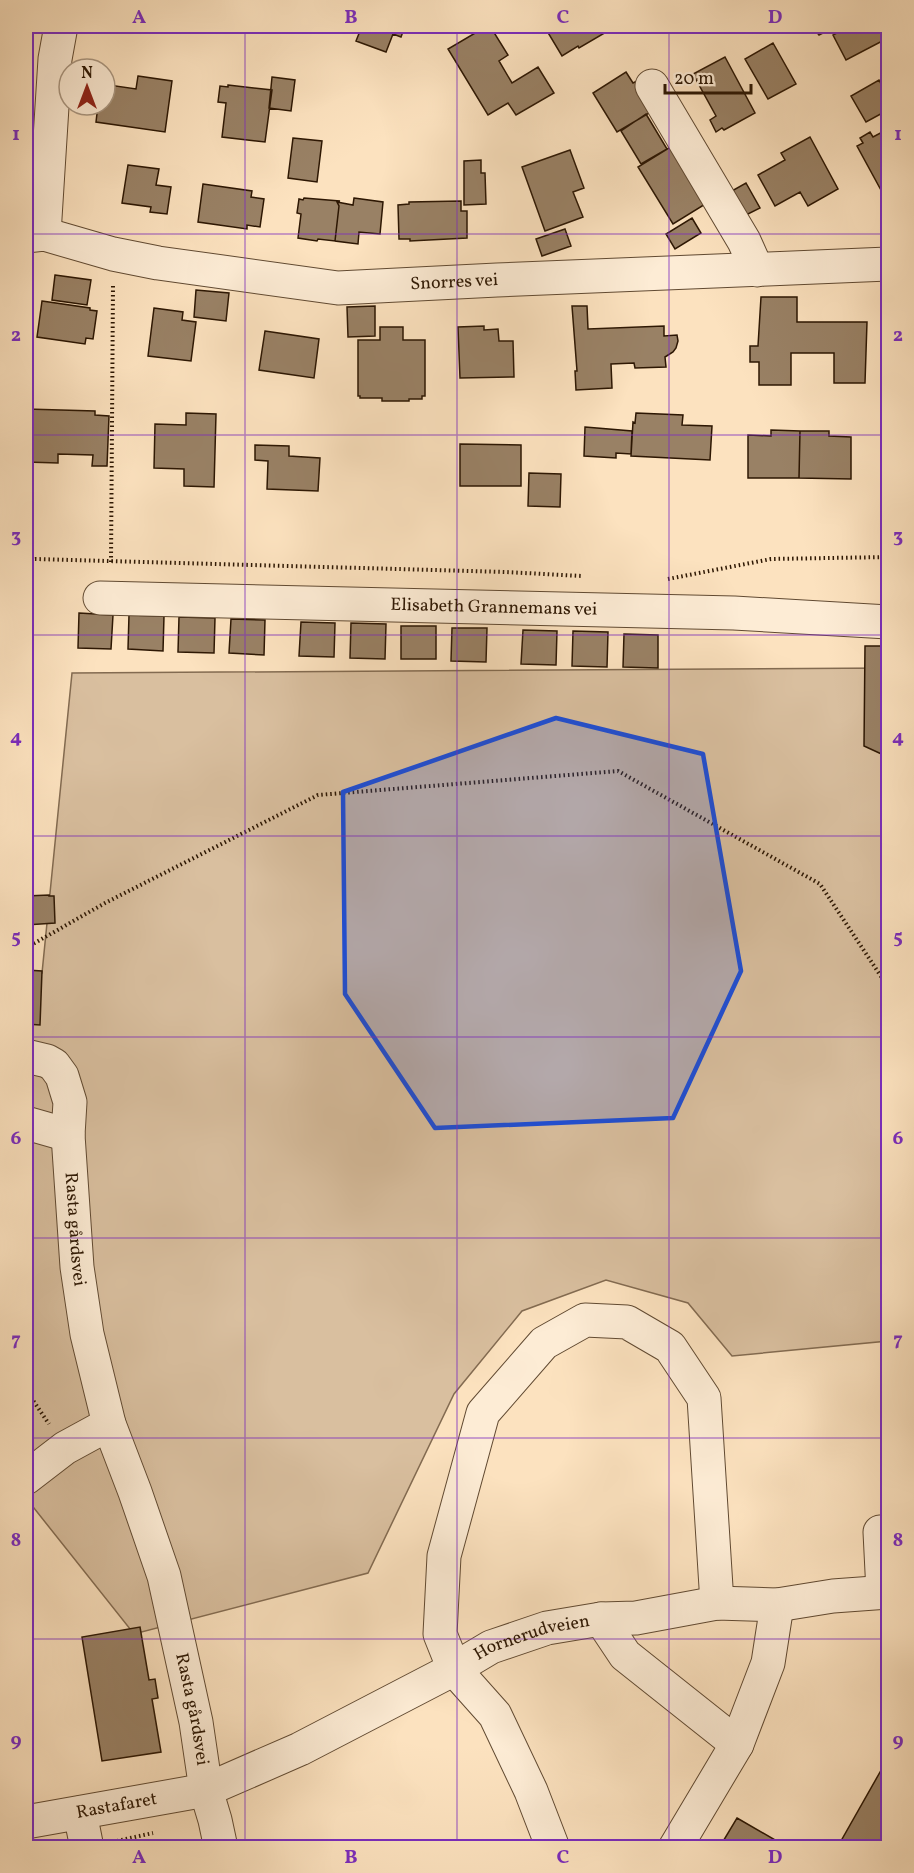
<svg xmlns="http://www.w3.org/2000/svg" width="914" height="1873" font-family="Vollkorn,serif">
  <rect width="100%" height="100%" fill="#fce2bf"/>
  <filter id="stains"><feTurbulence type="fractalNoise" baseFrequency=".00333" numOctaves="4"/><feColorMatrix values="0 0 0 0 .2 0 0 0 0 .09 0 0 0 0 .02 0 0 0 .5 -.17"/></filter>
  <radialGradient id="worn" r=".72"><stop offset=".6" stop-color="#630" stop-opacity="0"/><stop offset="1" stop-color="#630" stop-opacity=".3"/></radialGradient>
  <path fill="#d9bf9f" stroke="#836b51" stroke-width="1.5" d="M 888,668 L 888,1341 L 732,1356 L 688,1303 L 606,1280 L 522,1311 L 454,1394 L 368,1573 L 134,1634 L 26,1498 L 26,974 L 42,973 L 72,673 Z"/>
  <path fill="#998165" stroke="#2d1703" stroke-width="1.5" d="M 154,26 L 198,26 L 197,32 Z
    M 362,26 L 405,26 L 401,37 L 393,34 L 386,52 L 356,41 Z
    M 487,26 L 490,26 L 508,55 L 499,61 L 512,83 L 538,67 L 554,93 L 516,115 L 508,103 L 488,115 L 448,49 Z
    M 555,26 L 605,26 L 608,31 L 579,48 L 578,46 L 562,56 L 547,31 Z
    M 812,26 L 834,26 L 835,27 L 819,35 Z
    M 850,26 L 887,26 L 888,38 L 846,60 L 833,35 Z
    M 773,43 L 796,84 L 768,99 L 745,59 Z
    M 725,57 L 755,113 L 724,130 L 722,128 L 716,132 L 710,120 L 716,116 L 693,74 Z
    M 626,72 L 633,83 L 639,80 L 651,112 L 617,132 L 593,93 Z
    M 138,76 L 172,81 L 165,132 L 96,122 L 98,105 L 105,105 L 105,88 L 108,89 L 109,85 L 136,89 Z
    M 272,77 L 295,80 L 291,111 L 269,108 Z
    M 879,80 L 888,98 L 888,110 L 866,122 L 851,96 Z
    M 228,85 L 272,90 L 265,142 L 222,137 L 226,103 L 218,102 L 220,86 L 228,87 Z
    M 646,114 L 667,149 L 641,164 L 621,131 Z
    M 888,129 L 888,203 L 857,146 L 863,143 L 860,138 L 870,132 L 873,137 Z
    M 810,137 L 838,189 L 808,206 L 800,192 L 775,206 L 758,175 L 785,160 L 781,153 Z
    M 293,138 L 322,141 L 317,182 L 288,178 Z
    M 672,146 L 707,203 L 673,224 L 638,167 Z
    M 570,150 L 584,188 L 573,192 L 583,217 L 545,231 L 522,167 Z
    M 481,160 L 481,173 L 485,173 L 486,204 L 464,205 L 464,161 Z
    M 128,165 L 159,169 L 156,185 L 171,187 L 167,214 L 150,212 L 151,207 L 122,203 Z
    M 746,183 L 760,208 L 744,216 L 730,192 Z
    M 203,184 L 252,191 L 251,197 L 264,199 L 260,227 L 247,225 L 247,229 L 198,222 Z
    M 304,198 L 340,201 L 337,202 L 339,206 L 335,241 L 318,239 L 317,241 L 298,238 L 301,214 L 297,213 L 299,199 L 303,200 Z
    M 354,198 L 383,202 L 380,234 L 359,232 L 358,244 L 335,241 L 339,206 L 337,202 L 353,205 Z
    M 461,201 L 461,211 L 467,211 L 467,238 L 410,241 L 410,239 L 399,239 L 398,205 L 409,204 L 409,202 Z
    M 692,218 L 701,233 L 675,249 L 666,234 Z
    M 565,229 L 571,246 L 542,256 L 536,239 Z
    M 55,275 L 91,280 L 87,305 L 52,300 Z
    M 196,290 L 229,293 L 226,321 L 194,317 Z
    M 761,297 L 797,297 L 797,322 L 867,322 L 865,383 L 834,383 L 834,353 L 791,353 L 791,385 L 759,385 L 759,362 L 750,362 L 750,346 L 758,346 Z
    M 42,301 L 90,308 L 90,310 L 97,311 L 93,339 L 86,338 L 85,344 L 37,337 Z
    M 375,306 L 375,336 L 348,337 L 347,307 Z
    M 572,306 L 587,306 L 588,329 L 664,326 L 664,336 L 677,335 L 678,341 L 676,348 L 673,352 L 665,357 L 666,367 L 635,368 L 634,363 L 611,364 L 612,388 L 576,390 L 575,371 L 577,371 Z
    M 154,308 L 183,312 L 182,320 L 196,322 L 191,361 L 148,356 Z
    M 484,326 L 484,330 L 498,329 L 499,341 L 513,341 L 514,377 L 460,378 L 458,327 Z
    M 380,327 L 403,327 L 403,340 L 425,340 L 425,396 L 422,396 L 422,399 L 409,399 L 409,401 L 382,401 L 382,398 L 360,398 L 360,396 L 358,396 L 358,340 L 380,340 Z
    M 265,331 L 319,339 L 314,378 L 259,370 Z
    M 26,409 L 95,411 L 95,415 L 109,416 L 107,466 L 92,466 L 93,455 L 58,454 L 58,463 L 26,462 Z
    M 186,413 L 216,414 L 214,487 L 184,486 L 184,469 L 154,468 L 155,424 L 186,425 Z
    M 636,413 L 683,415 L 682,425 L 712,426 L 710,460 L 631,456 L 633,422 L 635,423 Z
    M 585,427 L 632,431 L 631,454 L 616,453 L 616,458 L 584,456 Z
    M 771,430 L 800,431 L 799,478 L 748,478 L 748,435 L 771,436 Z
    M 800,431 L 829,431 L 829,436 L 851,437 L 851,479 L 799,478 Z
    M 460,444 L 521,445 L 521,486 L 460,486 Z
    M 255,445 L 289,446 L 289,456 L 320,458 L 318,491 L 267,489 L 268,461 L 255,460 Z
    M 529,473 L 561,474 L 560,507 L 528,506 Z
    M 79,613 L 113,615 L 111,649 L 78,648 Z
    M 129,615 L 164,616 L 163,651 L 128,649 Z
    M 179,617 L 215,618 L 214,653 L 178,652 Z
    M 231,619 L 265,620 L 264,655 L 229,653 Z
    M 301,622 L 335,623 L 334,657 L 299,656 Z
    M 351,623 L 386,624 L 385,659 L 350,658 Z
    M 401,626 L 436,626 L 436,659 L 401,659 Z
    M 452,628 L 487,628 L 486,662 L 451,661 Z
    M 523,630 L 557,631 L 556,665 L 521,664 Z
    M 573,631 L 608,632 L 607,667 L 572,666 Z
    M 624,634 L 658,635 L 658,668 L 623,667 Z
    M 865,646 L 888,646 L 888,757 L 864,746 Z
    M 49,895 L 49,896 L 54,896 L 55,923 L 26,925 L 26,896 Z
    M 26,970 L 42,971 L 40,1025 L 26,1024 Z
    M 140,1627 L 149,1680 L 155,1679 L 158,1698 L 152,1699 L 161,1752 L 102,1761 L 82,1637 Z
    M 888,1758 L 888,1848 L 837,1848 Z
    M 737,1818 L 789,1848 L 719,1848 Z"/>
  <g fill="none" stroke-linecap="round" stroke-linejoin="round">
    <defs>
      <g id="minor">
        <path d="M 652,86 L 744,241 L 757,270"/>
        <path d="M 44,234 L 55,59 L 61,26"/>
        <path id="s1" d="M 26,236 L 44,234 L 113,254 L 158,263 L 338,288 L 497,280 L 888,264"/>
        <path id="s2" d="M 100,598 L 734,613 L 888,622"/>
        <path id="s3" d="M 26,1056 L 47,1061 L 54,1065 L 62,1076 L 70,1102 L 68,1135 L 77,1267 L 87,1334 L 109,1424 L 135,1492 L 164,1576 L 196,1722 L 206,1790 L 215,1820 L 221,1848"/>
        <path d="M 26,1123 L 68,1135"/>
        <path d="M 26,1478 L 65,1448 L 109,1424"/>
        <path d="M 880,1532 L 883,1592"/>
        <path d="M 601,1619 L 625,1655 L 737,1744"/>
        <path d="M 80,1813 L 87,1848"/>
        <path id="s4" d="M 26,1822 L 206,1790 L 300,1749 L 454,1669 L 491,1647 L 547,1628 L 601,1619 L 636,1618 L 717,1603 L 777,1605 L 833,1596 L 888,1592"/>
        <path d="M 553,1848 L 531,1791 L 495,1715 L 454,1669 L 440,1634 L 444,1556 L 483,1413 L 544,1343 L 585,1320 L 627,1322 L 670,1347 L 704,1398 L 717,1603"/>
        <path d="M 675,1848 L 737,1744 L 768,1663 L 777,1605"/>
      </g>
    </defs>
    <use href="#minor" stroke="#614a32" stroke-width="35"/>
    <path stroke="#2d1703" stroke-width="4" stroke-dasharray="1.5 3" stroke-linecap="butt" d="M 26,560 L 35,559 L 505,572 L 582,576
      M 111,562 L 113,285
      M 668,579 L 771,559 L 888,557
      M 26,948 L 105,903 L 318,795 L 618,771 L 820,884 L 888,987
      M 26,1390 L 49,1424
      M 117,1841 L 153,1833"/>
    <use href="#minor" stroke="#fdecd5" stroke-width="33"/>
  </g>
  <path fill="#1d4ed8" fill-opacity="0.2" stroke="#1d4ed8" stroke-width="4.5" stroke-linejoin="round" d="M 556,718 L 703,754 L 741,971 L 673,1118 L 435,1128 L 345,994 L 343,792 Z"/>
  <path fill="none" stroke="#7b2cbf" stroke-width="1.5" stroke-opacity="0.55" d="M 245,26 L 245,1848M 457,26 L 457,1848M 669,26 L 669,1848M 26,234 L 888,234M 26,435 L 888,435M 26,635 L 888,635M 26,836 L 888,836M 26,1037 L 888,1037M 26,1238 L 888,1238M 26,1438 L 888,1438M 26,1639 L 888,1639"/>
  <g text-anchor="middle" dominant-baseline="central" stroke-width="4.5" stroke-linejoin="round" paint-order="stroke">
    <g font-size="18" fill="#2d1703" stroke="#fdecd5">
      <text stroke="none"><textPath href="#s1" startOffset="434">Snorres vei</textPath></text>
      <text stroke="none"><textPath href="#s2" startOffset="394">Elisabeth Grannemans vei</textPath></text>
      <text stroke="none"><textPath href="#s3" startOffset="198">Rasta gårdsvei</textPath></text>
      <text stroke="none"><textPath href="#s4" startOffset="544">Hornerudveien</textPath></text>
      <text stroke="none"><textPath href="#s3" startOffset="694">Rasta gårdsvei</textPath></text>
      <text stroke="none"><textPath href="#s4" startOffset="92">Rastafaret</textPath></text>
    </g>
  </g>
  <rect width="914" height="1873" fill="none" stroke="#fce2bf" stroke-width="66"/>
  <g transform="translate(87 87)"><circle r="28" fill="#fdecd5" stroke="#aa9781" stroke-width="1.5"/>
  <path d="M0-4.5L10 22L0 15L-10 22Z" fill="#8f2418"/>
  <text y="-9" font-size="16" font-weight="bold" text-anchor="middle" fill="#2d1703">N</text>
  </g>
  <path d="M665 84v9h86v-9" fill="none" stroke="#2d1703" stroke-width="3"/>
  <text x="674" y="84" font-size="18" fill="#2d1703" stroke="#fdecd5" stroke-width="4.5" paint-order="stroke">20 m</text>
  <rect x="33" y="33" width="848" height="1807" fill="none" stroke="#7b2cbf" stroke-width="2"/>
  <g font-size="20" text-anchor="middle" font-weight="bold" fill="#7b2cbf">
    <text x="139" y="23">A</text>
    <text x="351" y="23">B</text>
    <text x="563" y="23">C</text>
    <text x="775" y="23">D</text>
    <text x="16" y="140">1</text>
    <text x="898" y="140">1</text>
    <text x="16" y="341">2</text>
    <text x="898" y="341">2</text>
    <text x="16" y="542">3</text>
    <text x="898" y="542">3</text>
    <text x="16" y="743">4</text>
    <text x="898" y="743">4</text>
    <text x="16" y="943">5</text>
    <text x="898" y="943">5</text>
    <text x="16" y="1144">6</text>
    <text x="898" y="1144">6</text>
    <text x="16" y="1345">7</text>
    <text x="898" y="1345">7</text>
    <text x="16" y="1546">8</text>
    <text x="898" y="1546">8</text>
    <text x="16" y="1746">9</text>
    <text x="898" y="1746">9</text>
    <text x="139" y="1863">A</text>
    <text x="351" y="1863">B</text>
    <text x="563" y="1863">C</text>
    <text x="775" y="1863">D</text>
  </g>
  <rect width="100%" height="100%" filter="url(#stains)"/>
  <rect width="100%" height="100%" fill="url(#worn)"/>
</svg>
